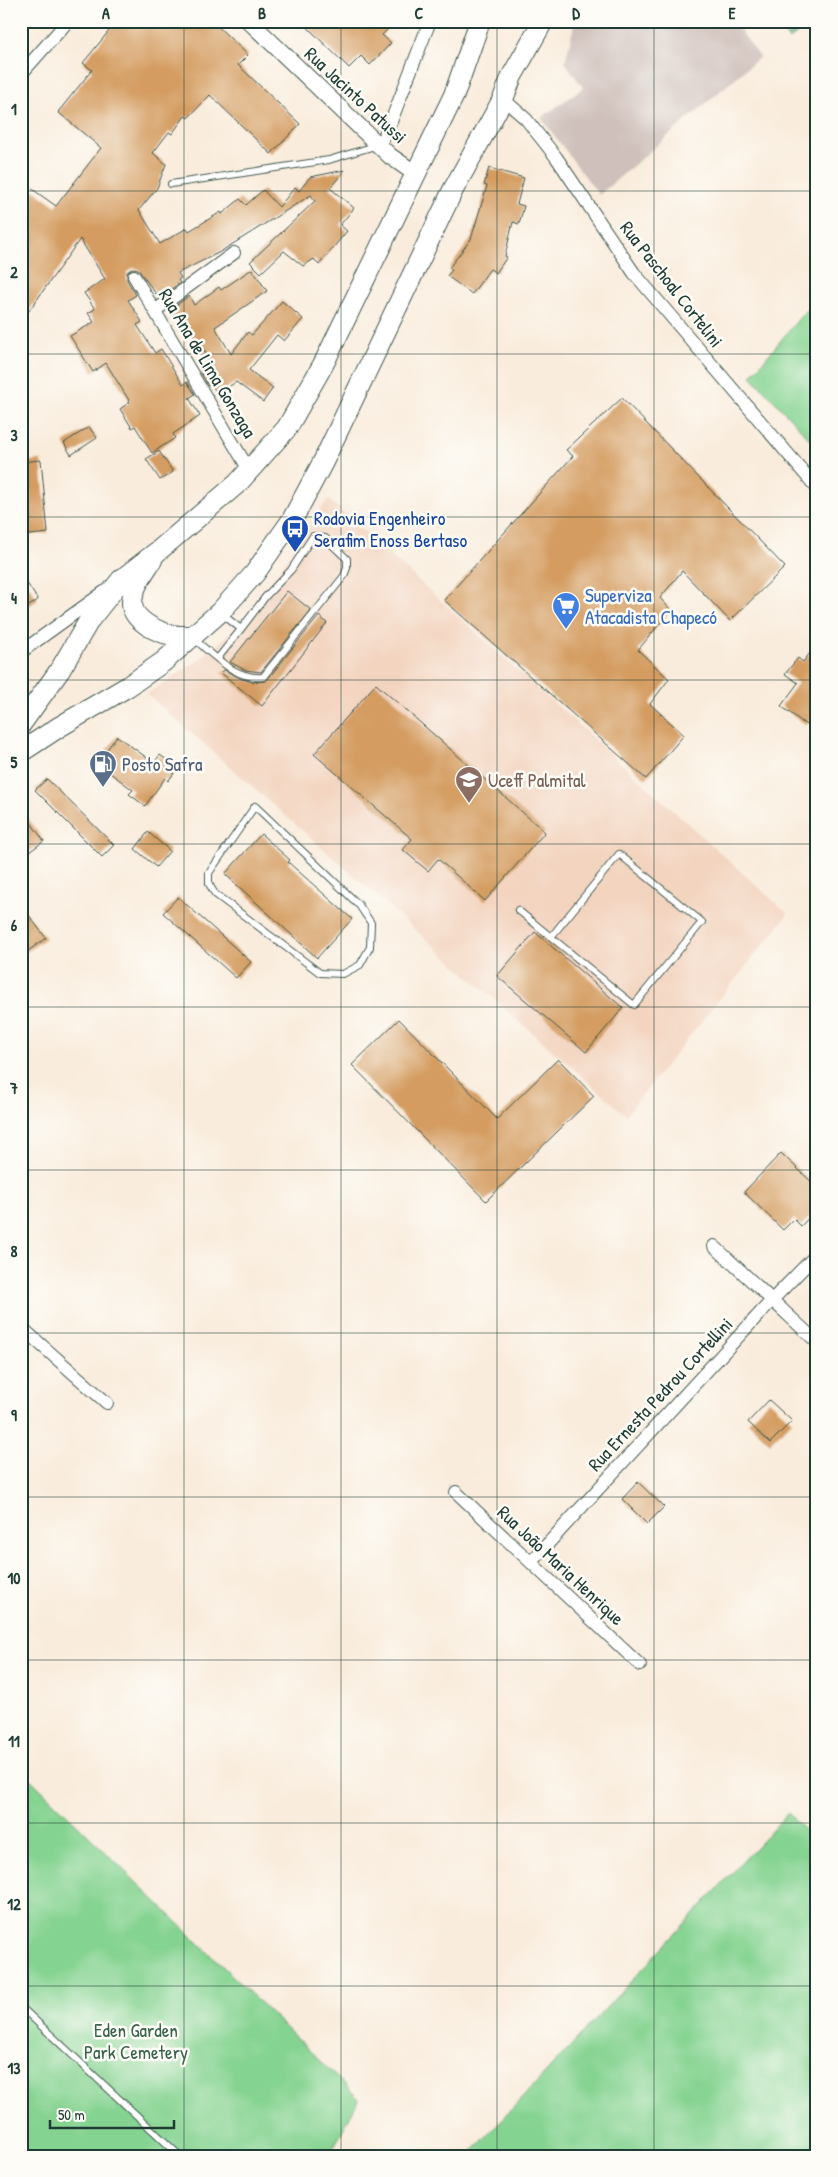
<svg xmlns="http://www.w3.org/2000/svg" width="838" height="2177" font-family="'Patrick Hand',sans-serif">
  <rect width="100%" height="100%" fill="#fdfcf7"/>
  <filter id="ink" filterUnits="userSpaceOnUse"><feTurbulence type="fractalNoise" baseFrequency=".02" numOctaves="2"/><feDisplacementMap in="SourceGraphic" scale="10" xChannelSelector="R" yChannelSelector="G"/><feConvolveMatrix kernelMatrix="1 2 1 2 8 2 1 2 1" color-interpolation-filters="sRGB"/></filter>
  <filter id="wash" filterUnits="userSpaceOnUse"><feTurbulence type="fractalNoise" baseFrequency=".0096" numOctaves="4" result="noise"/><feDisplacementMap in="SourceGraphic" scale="20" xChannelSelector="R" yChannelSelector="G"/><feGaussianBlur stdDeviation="1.12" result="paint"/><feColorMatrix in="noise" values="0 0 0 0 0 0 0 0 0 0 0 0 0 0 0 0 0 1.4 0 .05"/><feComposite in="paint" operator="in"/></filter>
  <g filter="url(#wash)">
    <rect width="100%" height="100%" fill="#f9ecdc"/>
    <path fill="#f3d4bf" d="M 328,499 L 788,914 L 626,1115 L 147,694 L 199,660 L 246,619 Z"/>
    <path fill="#cfc0bb" d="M 575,21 L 733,21 L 760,57 L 599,195 L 541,118 L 583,88 L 565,62 Z"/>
    <path fill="#85d391" stroke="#528862" d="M 817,297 L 817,447 L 751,376 Z
      M 21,1770 L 359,2099 L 329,2156 L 21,2156 Z
      M 788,1813 L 817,1844 L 817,2156 L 468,2156 Z"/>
    <path fill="#6cb57b" stroke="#467958" d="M 776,21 L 812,21 L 789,40 Z"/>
    <g id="blocks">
      <path fill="#d49c60" d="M 117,21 L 212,21 L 248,55 L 238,65 L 300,124 L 271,154 L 210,95 L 188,118 L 185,116 L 172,134 L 169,132 L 153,153 L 166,164 L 157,188 L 139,210 L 160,244 L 187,228 L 189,231 L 221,212 L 222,214 L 240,199 L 246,205 L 263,190 L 279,207 L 295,187 L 299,191 L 310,177 L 345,170 L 330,188 L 354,208 L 340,225 L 347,231 L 319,265 L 314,259 L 303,266 L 284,251 L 261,273 L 250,262 L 315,201 L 311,195 L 220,252 L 178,273 L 181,278 L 178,280 L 180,283 L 161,296 L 159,293 L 156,294 L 138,269 L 133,268 L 127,272 L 127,280 L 136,295 L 128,300 L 142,322 L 137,325 L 155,353 L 161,349 L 183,385 L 187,382 L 195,394 L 189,398 L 200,416 L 173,434 L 175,438 L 152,453 L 135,426 L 132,428 L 120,409 L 130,402 L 106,363 L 93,372 L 70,336 L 94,322 L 88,313 L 95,309 L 84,293 L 105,279 L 80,239 L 21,322 L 21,181 L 56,206 L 101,148 L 58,112 L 92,70 L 83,63 Z
        M 301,21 L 396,21 L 382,35 L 391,43 L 370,65 L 361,56 L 349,68 Z
        M 489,168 L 524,178 L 517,204 L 524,206 L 519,224 L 513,222 L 505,256 L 507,257 L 496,273 L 490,269 L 472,294 L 447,276 L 452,270 L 449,268 L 471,239 L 487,186 L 484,185 Z
        M 252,269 L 267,291 L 215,327 L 231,354 L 248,332 L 252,335 L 282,301 L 303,319 L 284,341 L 277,335 L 249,370 L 273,388 L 263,402 L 236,382 L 218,394 L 211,384 L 208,386 L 201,373 L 212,363 L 187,324 L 182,328 L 170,310 L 189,296 L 194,305 L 219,287 L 221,290 Z
        M 622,398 L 785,567 L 730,621 L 682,571 L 660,598 L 671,610 L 638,650 L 669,679 L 650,704 L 684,735 L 646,779 L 444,600 L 573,456 L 566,450 Z
        M 89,427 L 97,438 L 71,455 L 64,443 Z
        M 159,451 L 173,472 L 160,480 L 146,459 Z
        M 41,460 L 48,533 L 21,536 L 21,462 Z
        M 21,574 L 38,600 L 21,611 Z
        M 287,591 L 311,610 L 261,672 L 245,670 L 230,662 Z
        M 319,616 L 327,623 L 262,706 L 221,673 L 224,670 L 242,679 L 253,682 L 266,681 Z
        M 817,644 L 817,710 L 806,725 L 781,706 L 798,683 L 785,674 L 798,658 L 803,662 Z
        M 376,684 L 545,832 L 485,901 L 438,859 L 428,871 L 403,850 L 412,839 L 314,754 Z
        M 117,736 L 154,763 L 160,755 L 178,768 L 168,781 L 165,778 L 145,806 L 129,794 L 133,790 L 97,763 Z
        M 47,779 L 114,845 L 102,857 L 35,790 Z
        M 21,809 L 44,841 L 21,858 Z
        M 148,832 L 170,851 L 156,867 L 135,849 Z
        M 261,834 L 290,860 L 288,862 L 352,919 L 317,958 L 225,874 Z
        M 178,897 L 251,962 L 236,978 L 163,913 Z
        M 21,905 L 46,938 L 21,956 Z
        M 535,932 L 623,1008 L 586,1052 L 497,976 Z
        M 399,1019 L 497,1119 L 558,1059 L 594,1096 L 486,1201 L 352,1065 Z
        M 781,1153 L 817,1187 L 817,1209 L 801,1226 L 794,1219 L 783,1230 L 744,1192 Z
        M 769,1400 L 792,1421 L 770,1443 L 748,1422 Z
        M 638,1482 L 664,1507 L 647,1524 L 622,1499 Z"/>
    </g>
  </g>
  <g filter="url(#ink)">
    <use href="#blocks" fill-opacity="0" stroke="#40574d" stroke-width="1"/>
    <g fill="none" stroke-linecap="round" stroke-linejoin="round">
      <defs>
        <path id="service" d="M 171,184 L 329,160 L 378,145
          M 194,639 C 214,655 235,680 263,677 L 344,576 L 347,568 L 347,559 L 325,538 L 313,536 L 291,570 L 266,596 L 241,629 L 222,614
          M 218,658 L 241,629
          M 255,806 L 359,905 L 371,923 L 370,947 L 360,965 L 343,974 L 320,973 L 215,894 L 209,884 L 209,873 Z
          M 518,910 L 634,1005 L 702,922 L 619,854 L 551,937
          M 21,2007 L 180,2156"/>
        <path id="minor" d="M 21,74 L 68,21
          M 503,99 L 526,119 L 556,157 L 634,273 L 817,488
          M 380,145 L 390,124 L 430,21
          M 134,276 L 249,470
          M 156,310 L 234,253
          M 21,652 L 104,592
          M 714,1246 L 817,1342
          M 21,1327 L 107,1403
          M 456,1492 L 640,1665
          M 532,1561 L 773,1299 L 817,1254"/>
        <path id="tertiary" d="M 249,21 L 390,156 L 416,174"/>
        <path id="primary" d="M 152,560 C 144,572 133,587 132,602 C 131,620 157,632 172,635 C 178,636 185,636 191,636
          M 21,724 L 60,670 L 90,619 L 121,580 L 157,552 L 238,483 L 287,428 L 324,363 L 454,95 L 480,21
          M 21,752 L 59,727 L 127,687 L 163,662 L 220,612 L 255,573 L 275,544 L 292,520 L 323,462 L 453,190 L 503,99 L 512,76 L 543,21"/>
      </defs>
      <use href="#service" stroke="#40574d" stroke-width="8"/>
      <use href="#minor" stroke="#40574d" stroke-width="14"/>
      <use href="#tertiary" stroke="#40574d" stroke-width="18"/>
      <use href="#primary" stroke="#40574d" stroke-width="22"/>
      <use href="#service" stroke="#fff" stroke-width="6"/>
      <use href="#minor" stroke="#fff" stroke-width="12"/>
      <use href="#tertiary" stroke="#fff" stroke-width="16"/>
      <use href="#primary" stroke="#fff" stroke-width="20"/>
    </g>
  </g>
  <path fill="none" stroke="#1f3d34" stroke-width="1" stroke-opacity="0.55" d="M 184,21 L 184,2156M 341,21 L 341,2156M 497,21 L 497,2156M 654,21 L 654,2156M 21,191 L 817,191M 21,354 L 817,354M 21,517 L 817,517M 21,680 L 817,680M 21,844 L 817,844M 21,1007 L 817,1007M 21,1170 L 817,1170M 21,1333 L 817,1333M 21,1497 L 817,1497M 21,1660 L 817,1660M 21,1823 L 817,1823M 21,1986 L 817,1986"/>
  <defs>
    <symbol id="bus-pin" viewBox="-11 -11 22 30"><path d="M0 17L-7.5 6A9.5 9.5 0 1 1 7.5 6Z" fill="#1a4fb4" stroke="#fdfcf7"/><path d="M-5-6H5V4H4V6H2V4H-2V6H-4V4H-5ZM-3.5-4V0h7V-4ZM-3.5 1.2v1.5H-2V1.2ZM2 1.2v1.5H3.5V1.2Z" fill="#fff"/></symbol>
    <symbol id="supermarket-pin" viewBox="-11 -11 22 30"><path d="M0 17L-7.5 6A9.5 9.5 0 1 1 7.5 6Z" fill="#3f7fe0" stroke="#fdfcf7"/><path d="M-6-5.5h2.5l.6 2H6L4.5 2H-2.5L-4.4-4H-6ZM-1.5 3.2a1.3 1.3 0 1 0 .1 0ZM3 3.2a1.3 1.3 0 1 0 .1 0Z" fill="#fff"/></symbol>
    <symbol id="fuel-pin" viewBox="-11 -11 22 30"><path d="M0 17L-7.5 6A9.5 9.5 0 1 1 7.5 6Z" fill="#5c6f8a" stroke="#fdfcf7"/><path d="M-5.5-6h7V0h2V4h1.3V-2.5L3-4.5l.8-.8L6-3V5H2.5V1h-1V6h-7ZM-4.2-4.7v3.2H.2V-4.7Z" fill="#fff"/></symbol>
    <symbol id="university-pin" viewBox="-11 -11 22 30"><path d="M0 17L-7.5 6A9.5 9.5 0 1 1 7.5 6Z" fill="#8d6e63" stroke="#fdfcf7"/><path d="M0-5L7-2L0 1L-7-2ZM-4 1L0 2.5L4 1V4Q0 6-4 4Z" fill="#fff"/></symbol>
  </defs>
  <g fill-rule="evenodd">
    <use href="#bus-pin" x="279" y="513" width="32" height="43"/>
    <use href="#supermarket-pin" x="550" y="590" width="32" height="43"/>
    <use href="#fuel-pin" x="87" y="748" width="32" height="43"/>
    <use href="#university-pin" x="453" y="764" width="32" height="43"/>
  </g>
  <g text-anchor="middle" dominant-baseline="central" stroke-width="5" stroke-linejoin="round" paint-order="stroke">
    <g font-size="19" fill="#1f3d34" stroke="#fdfcf7">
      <text transform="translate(356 95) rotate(43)">Rua Jacinto Patussi</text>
      <text transform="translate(672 284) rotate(52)">Rua Paschoal Cortelini</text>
      <text transform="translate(208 363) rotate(59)">Rua Ana de Lima Gonzaga</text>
      <text transform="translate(660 1394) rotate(-47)">Rua Ernesta Pedrou Cortellini</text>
      <text transform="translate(561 1565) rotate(43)">Rua João Maria Henrique</text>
    </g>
    <g font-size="19" fill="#164399" stroke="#fdfcf7" text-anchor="start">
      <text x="314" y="518">Rodovia Engenheiro<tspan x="314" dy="22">Serafim Enoss Bertaso</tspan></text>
    </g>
    <g font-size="19" fill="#366cbe" stroke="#fdfcf7" text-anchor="start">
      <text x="585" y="595">Superviza<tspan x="585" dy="22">Atacadista Chapecó</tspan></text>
    </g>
    <g font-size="19" fill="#4e5e75" stroke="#fdfcf7" text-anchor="start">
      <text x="122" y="764">Posto Safra</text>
    </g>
    <g font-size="19" fill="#785e54" stroke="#fdfcf7" text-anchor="start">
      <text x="488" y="780">Uceff Palmital</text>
    </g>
    <g font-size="19" fill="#38624b" stroke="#fdfcf7">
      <text x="136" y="2030">Eden Garden<tspan x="136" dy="22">Park Cemetery</tspan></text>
    </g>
  </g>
  <rect width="838" height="2177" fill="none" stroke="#fdfcf7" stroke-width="55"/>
  <path d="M50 2120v8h124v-8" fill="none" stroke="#1f3d34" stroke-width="2.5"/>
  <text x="58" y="2120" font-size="15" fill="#1f3d34" stroke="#fdfcf7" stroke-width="4" paint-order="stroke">50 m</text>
  <rect x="28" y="28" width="782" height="2122" fill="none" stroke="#1f3d34" stroke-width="2"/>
  <g font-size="16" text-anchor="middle" font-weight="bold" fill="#1f3d34">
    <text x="106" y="19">A</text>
    <text x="262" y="19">B</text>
    <text x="419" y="19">C</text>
    <text x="576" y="19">D</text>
    <text x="732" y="19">E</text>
    <text x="14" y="115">1</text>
    <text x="14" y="278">2</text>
    <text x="14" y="441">3</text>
    <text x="14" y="604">4</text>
    <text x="14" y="768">5</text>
    <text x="14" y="931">6</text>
    <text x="14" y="1094">7</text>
    <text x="14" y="1257">8</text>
    <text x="14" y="1421">9</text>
    <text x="14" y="1584">10</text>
    <text x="14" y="1747">11</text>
    <text x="14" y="1910">12</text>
    <text x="14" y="2074">13</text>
  </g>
</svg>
